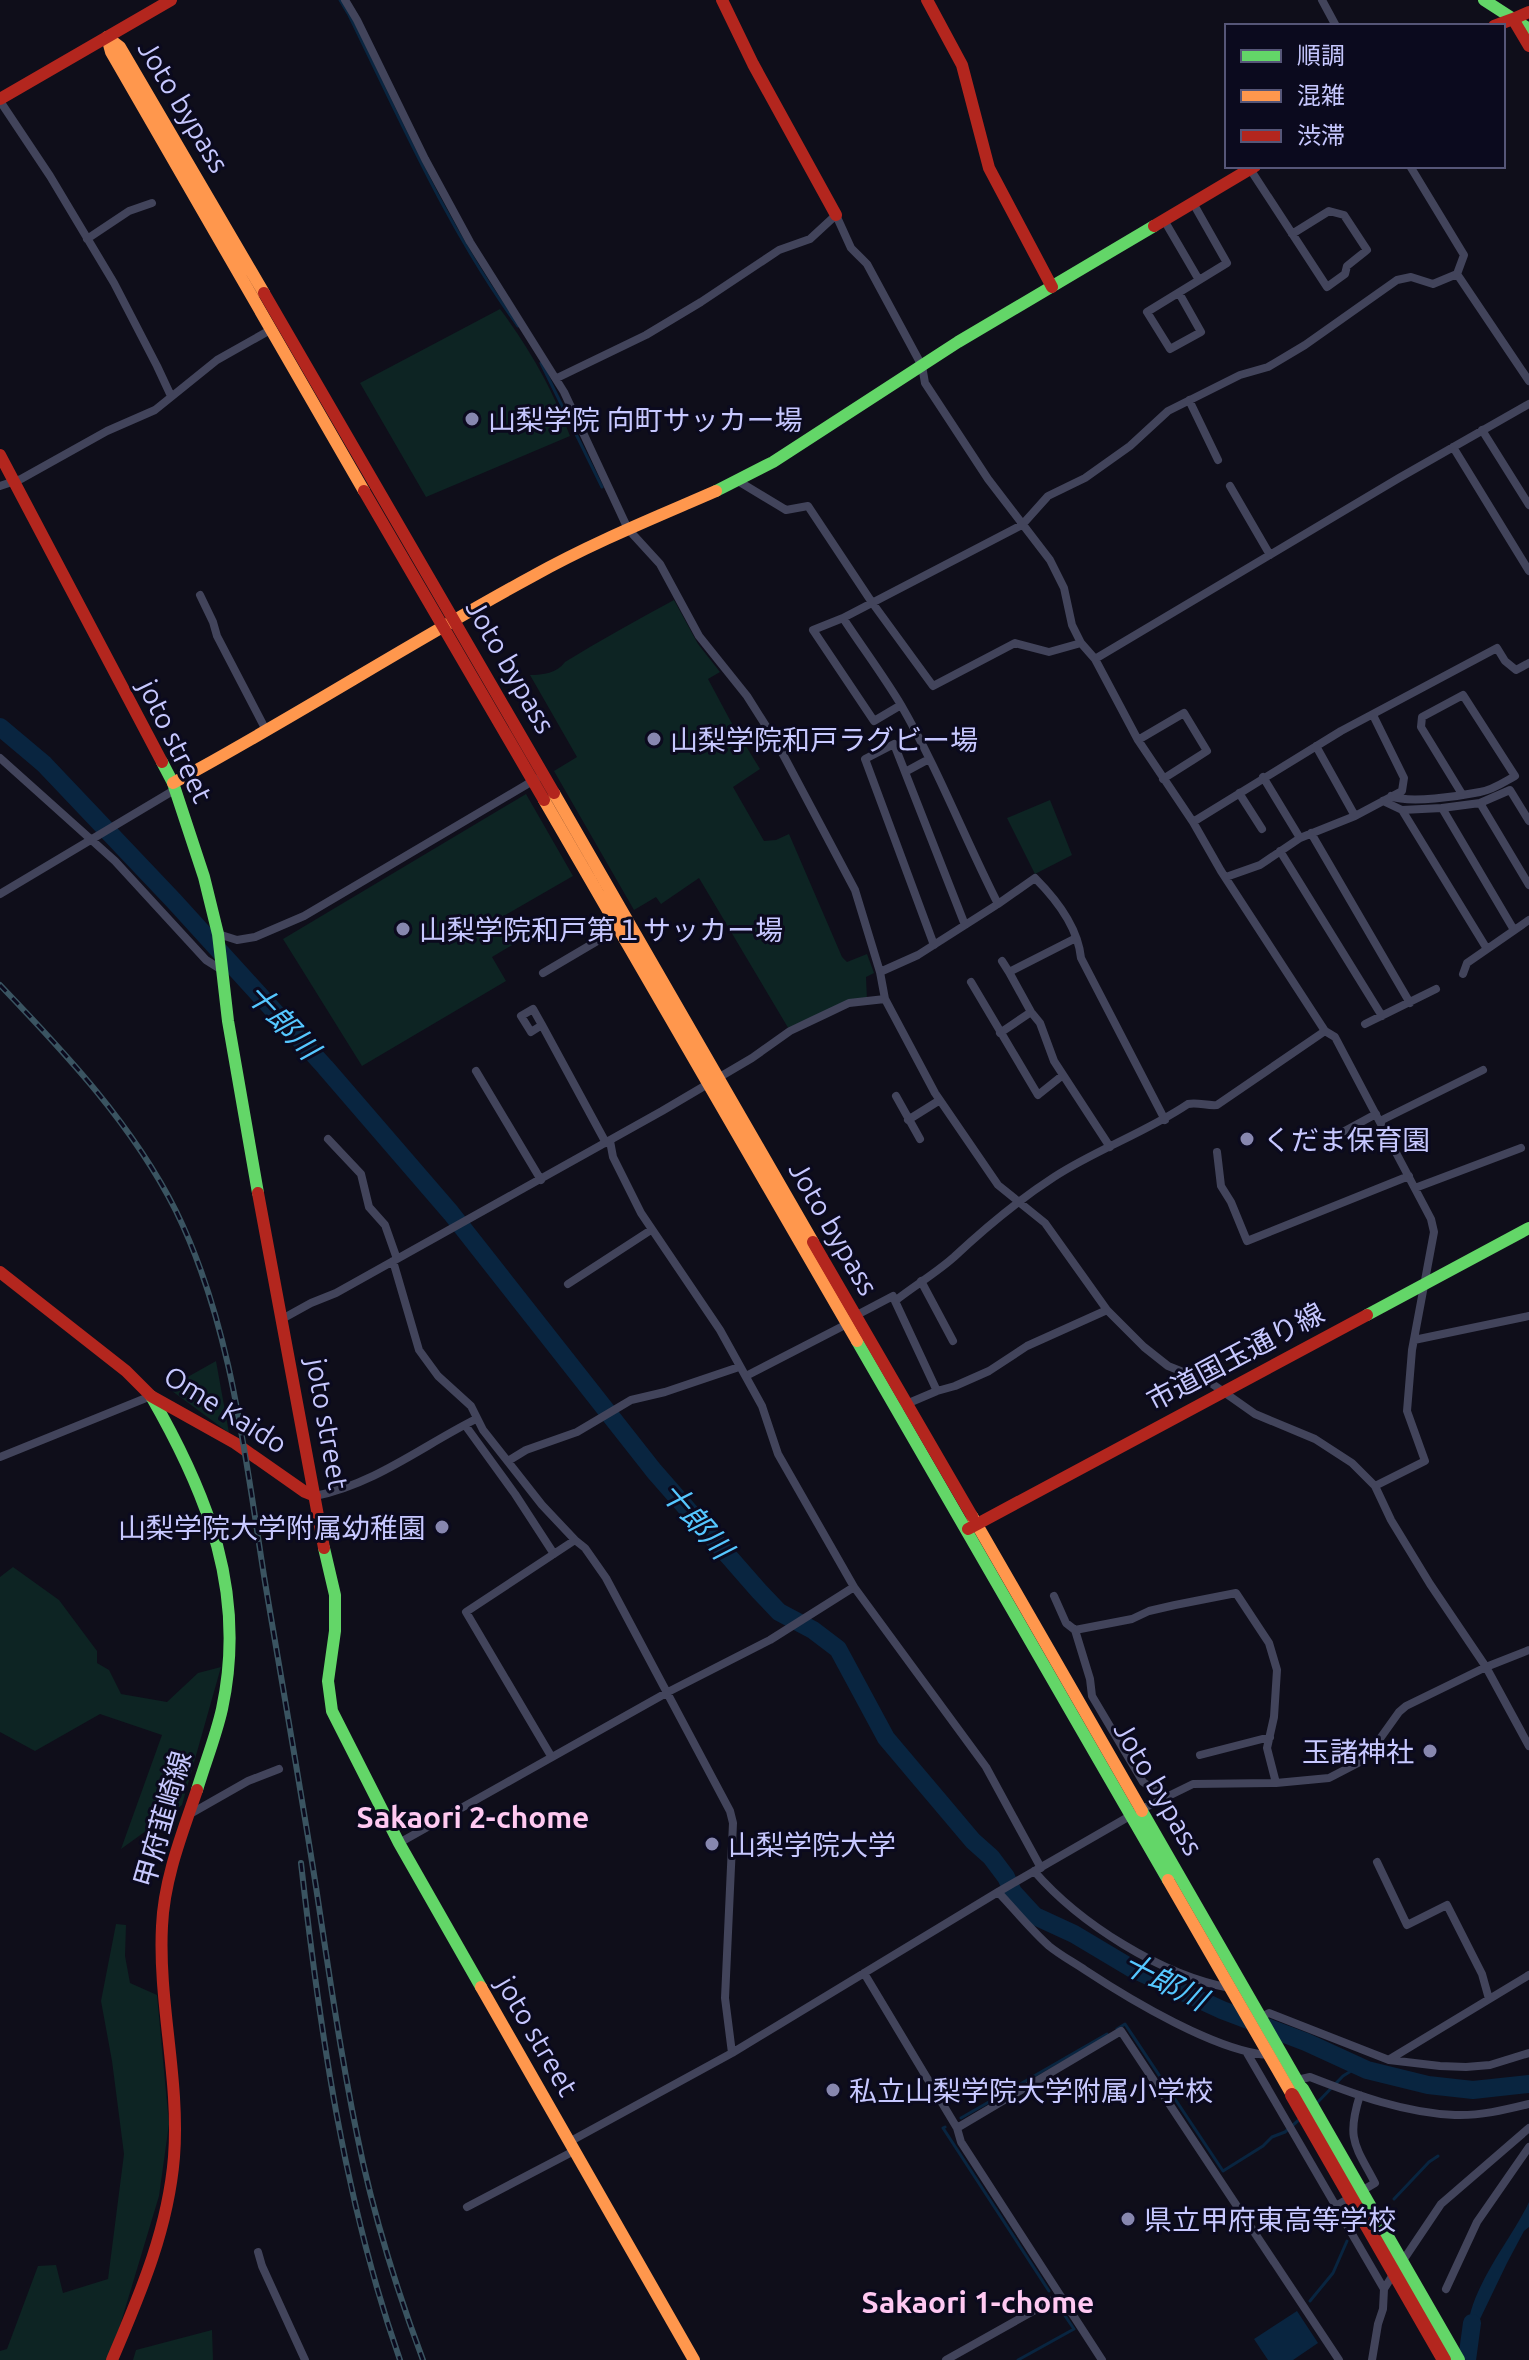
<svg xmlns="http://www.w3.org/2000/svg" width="1529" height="2360" font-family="Ubuntu,'Noto Sans JP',sans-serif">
  <rect width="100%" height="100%" fill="#0f0e1a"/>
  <path fill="#0d2423" d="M 500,309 C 530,349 553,390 570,436 L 426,497 L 360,383 Z
    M 674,600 L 698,644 L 720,672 L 708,679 L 730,720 L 760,769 L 733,787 L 764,841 L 776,840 L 789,834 L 842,957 L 847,962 L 867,954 L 874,973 L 866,977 L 867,1000 L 849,1003 L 790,1031 L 699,878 L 661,904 L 656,897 L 634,910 L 554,771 L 577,757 L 530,675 C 543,675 557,673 565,662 C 601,640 637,620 674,600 Z
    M 526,794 L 573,876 L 500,918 L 514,944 L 492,957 L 506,981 L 362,1066 L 283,939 Z
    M 1050,800 L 1072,855 L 1035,874 L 1007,818 Z
    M 216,1361 L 229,1433 L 168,1388 Z
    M 13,1567 L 59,1600 L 97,1651 L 97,1663 L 109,1670 L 121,1694 L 167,1702 L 198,1673 L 221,1667 L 182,1805 L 121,1849 L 162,1735 L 100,1714 L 35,1751 L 0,1732 L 0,1577 Z
    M 116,1924 L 126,1925 L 125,1956 L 130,1983 L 157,1995 L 169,2124 L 159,2196 L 119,2329 L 107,2360 L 0,2360 L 0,2351 L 7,2349 L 38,2266 L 56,2265 L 63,2293 L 108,2279 L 124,2154 L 112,2061 L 101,2001 Z
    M 212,2330 L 213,2360 L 133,2360 L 136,2350 Z"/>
  <path fill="#092540" d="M 1529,2202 L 1529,2227 L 1524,2231 L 1507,2263 L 1468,2344 C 1461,2297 1510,2243 1529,2202 Z
    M 1297,2311 L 1318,2343 L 1293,2360 L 1268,2360 L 1254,2339 Z"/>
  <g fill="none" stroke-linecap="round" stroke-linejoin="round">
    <path stroke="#092540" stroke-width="3" d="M 340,0 L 349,15 C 401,121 448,230 518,326
      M 541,363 L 602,487
      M 1117,2029 L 1125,2024 L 1223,2171 L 1263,2146 L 1272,2137 L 1285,2132 L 1301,2118
      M 1315,2105 L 1343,2076 L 1359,2066
      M 961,2118 L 1107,2034
      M 945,2127 L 943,2128 L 1049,2291
      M 1394,2199 L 1429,2162 L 1438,2156
      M 1310,2301 L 1333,2273 L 1347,2241
      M 1018,2360 L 1074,2329 L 1059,2307"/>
    <path stroke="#092540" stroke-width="18" d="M 0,727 L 44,764 L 174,901 L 325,1067 L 451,1213 L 654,1471 L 759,1591 L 779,1612 L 813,1630 L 838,1649 L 886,1738 L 973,1841 L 991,1857 L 1006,1877 L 1013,1892 L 1035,1916 L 1074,1934 L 1131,1968 L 1222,2010 L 1306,2042 L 1367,2070 L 1428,2085 L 1473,2090 L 1529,2084
      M 1467,2360 L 1472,2323"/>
    <path stroke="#42445b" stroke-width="8" d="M 345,0 L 357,20 L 425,159 L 470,242 L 564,392 L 628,529 L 660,564 L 699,636 L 747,696 L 778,745 L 855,890 L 880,972 L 885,999 L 935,1093 L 998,1185 L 1045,1223 L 1107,1310 L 1144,1347 L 1168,1366 L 1211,1383 L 1255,1414 L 1315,1439 L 1352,1463 L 1375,1486 L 1391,1520 L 1430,1584 L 1486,1667 L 1529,1746
      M 1322,0 L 1336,26
      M 0,101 L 50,176 L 114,283 L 157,366 L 171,396
      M 1250,169 L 1327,287 L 1345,274 L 1347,266 L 1367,250 L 1344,215 L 1329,211 L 1292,234
      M 1164,220 L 1199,280
      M 87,239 L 129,211 L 152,203
      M 1457,274 L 1529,381
      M 1179,293 L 1201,332 L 1170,349 L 1147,312 L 1227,263 L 1193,203
      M 557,378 L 646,335 L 701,302 L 779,250 L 810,239 L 836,215 L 851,248 L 867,264 L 922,366 L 925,383 L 988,479 L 1050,560 L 1064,588 L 1072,625 L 1081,643 L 1095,659 L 1138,740 L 1193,822 L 1221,871 L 1325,1031 L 1335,1037 L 1431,1219 L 1434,1232 L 1412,1350 L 1407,1411 L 1425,1461 L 1375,1486
      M 1189,400 L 1218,460
      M 1482,430 L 1529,505
      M 1453,447 L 1529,571
      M 738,481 L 786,510 L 808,506 L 871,601 L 933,686 L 1015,643 L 1049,652 L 1081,643
      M 0,486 L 21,479 L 107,431 L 155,410 L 217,360 L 272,329
      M 1230,486 L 1270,555
      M 200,595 L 213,622 L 217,636 L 267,732
      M 843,618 L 813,630 L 874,721 L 901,705
      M 1095,659 L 1399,478 L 1529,404
      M 1138,740 L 1184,713 L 1207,751 L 1163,779
      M 1316,746 L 1355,816
      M 0,758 L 115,861 L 206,960 L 222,970
      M 905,772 L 929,759
      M 1263,777 L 1300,838
      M 1239,793 L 1262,829
      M 1391,796 C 1409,804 1460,796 1480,792 C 1493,790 1504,782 1515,776 L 1463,695 L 1422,717 L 1421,727 L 1462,794
      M 1383,801 L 1402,810 L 1487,949
      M 1480,803 L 1529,885
      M 1442,808 L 1480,803 L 1510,790 L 1529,821
      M 1402,810 L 1442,808 L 1514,930
      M 1193,822 L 1341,731 L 1497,648 L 1505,661 L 1516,670 L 1529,663
      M 1311,833 L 1410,1003
      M 1280,851 L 1382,1016
      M 1226,877 L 1260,865 L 1300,838 L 1355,816 L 1402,791 L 1404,778 L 1373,715
      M 0,894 L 176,789
      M 998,904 L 1035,878 C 1056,899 1078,928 1081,958 L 1165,1120
      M 218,934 L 237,940 L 255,937 L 304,916 L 536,779
      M 1076,938 L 1009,972 L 1031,1012 L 1040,1023 L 1054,1061 L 1110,1147
      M 934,945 L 865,759 L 894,744 L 965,925
      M 1002,961 L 1009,972
      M 880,972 L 918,955 L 998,904 C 965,839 938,769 901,705 C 883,675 862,647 843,618 L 1022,525 L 1048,496 L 1085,478 L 1130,446 L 1168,411 L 1240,375 L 1268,367 L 1305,345 L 1397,280 L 1411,277 L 1433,284 L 1457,274 L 1464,255 L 1410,166
      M 543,973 L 621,927
      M 1463,974 L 1467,963 L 1529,920
      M 971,982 L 1038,1095 L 1063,1075
      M 1365,1024 L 1436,989
      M 542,1025 L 531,1032 L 521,1016 L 533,1009 L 542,1025 L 606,1143
      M 1000,1033 L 1031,1012
      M 476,1071 L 541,1180
      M 896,1096 L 920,1139
      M 908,1120 L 940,1100
      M 1380,1121 L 1483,1070
      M 328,1139 L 361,1174 L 369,1207 L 385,1225 L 397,1259
      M 1330,1139 L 1376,1114
      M 610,1141 L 613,1157 L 641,1213 L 720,1330 L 762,1406 L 778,1454 L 854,1587
      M 1217,1152 L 1221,1186 L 1231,1202 L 1247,1241 L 1409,1176
      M 1415,1188 L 1521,1148
      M 393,1261 L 419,1350 L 438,1376 L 471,1406 L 483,1430 L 542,1505 L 575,1540 L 466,1612 L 551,1756
      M 921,1281 L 953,1341
      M 568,1284 L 651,1230
      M 895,1301 L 937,1391 L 955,1386 L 989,1371 L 1027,1346 L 1107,1310
      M 282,1319 L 311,1303 L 336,1293 L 662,1111 L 752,1058 L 790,1031 L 849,1003 L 885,999
      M 1414,1340 L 1529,1316
      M 746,1376 L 847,1324 L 855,1316 L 893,1296 L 895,1301 C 914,1286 936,1273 954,1257 C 986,1227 1017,1201 1054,1177 C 1097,1149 1145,1133 1188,1104 C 1198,1102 1207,1106 1217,1105 L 1325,1031
      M 904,1405 L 937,1391
      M 465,1425 L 515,1494 L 554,1554
      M 0,1457 L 151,1396
      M 508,1461 L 526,1450 L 577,1432 L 631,1400 L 665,1392 L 739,1367
      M 315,1496 C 375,1484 422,1446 476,1419
      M 575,1540 L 585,1548 L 606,1578 L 730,1811 L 733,1823 L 725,1998 L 732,2053
      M 1054,1596 L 1066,1623 L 1075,1630
      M 1200,1755 L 1270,1737
      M 1165,1797 L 1143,1782 L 1092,1696 L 1090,1679 L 1075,1630 L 1132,1619 L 1149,1611 L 1175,1605 L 1236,1593 L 1269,1643 L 1277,1670 L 1274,1717 L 1267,1748 L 1276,1783
      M 190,1814 L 248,1781 L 279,1769
      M 399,1843 L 668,1692 L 770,1640 L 854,1587 L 986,1767 L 1041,1868
      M 1377,1862 L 1407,1925 L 1447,1905 L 1482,1974 L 1489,1999
      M 1034,1871 C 1080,1924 1161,1975 1230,1988
      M 998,1892 C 1015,1910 1031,1930 1049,1946 C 1060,1955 1073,1962 1085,1970 C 1129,1999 1217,2052 1269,2055
      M 864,1973 L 957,2128 L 961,2142 L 1102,2360
      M 1261,2017 L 1269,2013 L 1389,2060 L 1440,2066 L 1466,2067 L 1490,2065 L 1529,2053
      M 1247,2053 L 1384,2289
      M 1390,2059 L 1529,1975
      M 1297,2080 L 1310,2077 C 1356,2095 1405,2113 1455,2115 C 1479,2116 1505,2110 1529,2104
      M 957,2128 L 1121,2031 L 1339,2360
      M 569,2142 L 732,2053 L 998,1892 L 1142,1809 L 1193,1784 L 1276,1783 L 1329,1778 L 1358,1763 L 1369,1754 L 1399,1712 L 1406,1706 L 1486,1667 L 1529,1650
      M 1336,2206 L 1375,2183 C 1355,2145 1346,2139 1360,2095
      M 467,2207 L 574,2151
      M 258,2252 L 262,2266 L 305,2360
      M 1402,2262 L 1441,2204 L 1529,2128
      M 1446,2289 L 1477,2222 L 1529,2147
      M 946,2360 L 1060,2296
      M 1372,2360 L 1378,2324 L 1383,2309 L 1384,2289 L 1394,2273"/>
    <path stroke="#63d668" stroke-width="12" d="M 1484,0 L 1529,29
      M 716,491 L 773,462 L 958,342 L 1154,226
      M 162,762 L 173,783 L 204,877 L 218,934 L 228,1021 L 258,1193
      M 1367,1315 L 1529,1228
      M 857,1341 L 1168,1880
      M 151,1396 C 208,1495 247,1593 222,1709 C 216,1736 205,1763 197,1790
      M 324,1548 L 335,1595 L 335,1631 L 328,1681 L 332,1711 L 399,1843 L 481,1987
      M 1142,1811 L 1302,2089"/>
    <path stroke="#ff974d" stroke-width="12" d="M 107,37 L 111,52 L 364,491
      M 107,37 L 120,47 L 264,293
      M 173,783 C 295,717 411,642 533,576 C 592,543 654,518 716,491
      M 554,793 L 813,1242
      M 544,800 L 857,1341
      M 972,1516 L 1142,1811
      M 1168,1880 L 1292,2095
      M 481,1987 L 694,2360"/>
    <path stroke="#b3261e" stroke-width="12" d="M 722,0 L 753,64 L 836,215
      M 927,0 L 962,65 L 989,168 L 1052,287
      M 1513,19 L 1529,12
      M 1494,26 L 1513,19 L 1529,46
      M 0,99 L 171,0
      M 1154,226 L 1255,166
      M 264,293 L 554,793
      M 0,455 L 162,762
      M 364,491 L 544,800
      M 258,1193 L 324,1548
      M 813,1242 L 972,1516
      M 0,1272 L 126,1371 L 151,1396 L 235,1443 L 305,1492 L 315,1496
      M 968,1529 L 1367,1315
      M 112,2360 C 140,2294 168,2230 174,2157 C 180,2079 158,2003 162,1926 C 164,1879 182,1834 197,1790"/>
    <defs>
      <path id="rail" d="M 0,985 C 66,1054 133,1125 176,1211 C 232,1326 245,1457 265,1582 C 282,1683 300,1785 316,1887 C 330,1979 343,2072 363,2163 C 378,2229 399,2296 423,2360
        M 301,1863 C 320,2031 344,2200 400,2360"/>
    </defs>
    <use href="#rail" stroke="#3a5461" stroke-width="6"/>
    <use href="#rail" stroke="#0b0a1e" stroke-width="3" stroke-dasharray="9" stroke-linecap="butt"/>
    <path stroke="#63d668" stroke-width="14" d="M 1302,2089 L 1458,2360"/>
    <path stroke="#b3261e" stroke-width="14" d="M 1292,2095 L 1444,2360"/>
  </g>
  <g fill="#8787af" stroke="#0b0a1e" stroke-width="3">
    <circle cx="472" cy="419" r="8"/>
    <circle cx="654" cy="739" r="8"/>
    <circle cx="403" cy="929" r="8"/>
    <circle cx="1247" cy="1139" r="8"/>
    <circle cx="442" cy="1527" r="8"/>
    <circle cx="1430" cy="1751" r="8"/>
    <circle cx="712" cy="1844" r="8"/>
    <circle cx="833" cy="2090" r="8"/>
    <circle cx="1128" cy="2219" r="8"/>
  </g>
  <g text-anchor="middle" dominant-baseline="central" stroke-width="6" stroke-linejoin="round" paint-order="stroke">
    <g font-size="28" fill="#c7c8ff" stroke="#0b0a1e">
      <text transform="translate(184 106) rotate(59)">Joto bypass</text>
      <text transform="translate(511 666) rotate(60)">Joto bypass</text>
      <text transform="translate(176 741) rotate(64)">joto street</text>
      <text transform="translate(834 1228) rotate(60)">Joto bypass</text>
      <text transform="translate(1235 1356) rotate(-28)">市道国玉通り線</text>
      <text transform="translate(226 1409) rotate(32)">Ome Kaido</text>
      <text transform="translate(328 1424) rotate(80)">joto street</text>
      <text transform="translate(1159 1788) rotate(60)">Joto bypass</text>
      <text transform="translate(162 1819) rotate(-74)">甲府韮崎線</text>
      <text transform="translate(538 2036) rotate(60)">joto street</text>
    </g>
    <g font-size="28" fill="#c7c8ff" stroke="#0b0a1e" text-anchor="start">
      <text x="488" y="419">山梨学院 向町サッカー場</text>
      <text x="670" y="739">山梨学院和戸ラグビー場</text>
      <text x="419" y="929">山梨学院和戸第１サッカー場</text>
      <text x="1263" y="1139">くだま保育園</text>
      <text x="426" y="1527" text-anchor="end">山梨学院大学附属幼稚園</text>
      <text x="1414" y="1751" text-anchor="end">玉諸神社</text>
      <text x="728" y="1844">山梨学院大学</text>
      <text x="849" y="2090">私立山梨学院大学附属小学校</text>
      <text x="1144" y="2219">県立甲府東高等学校</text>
    </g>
    <g font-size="30" font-style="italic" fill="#55c7ff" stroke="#0b0a1e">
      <text transform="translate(283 1021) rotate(47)">十郎川</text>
      <text transform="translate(697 1520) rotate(49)">十郎川</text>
      <text transform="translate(1165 1981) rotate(27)">十郎川</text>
    </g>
    <g font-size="30" font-weight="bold" fill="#ffc9f2" stroke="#0b0a1e">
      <text x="473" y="1817">Sakaori 2-chome</text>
      <text x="978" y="2302">Sakaori 1-chome</text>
    </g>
  </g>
  <rect x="1225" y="24" width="280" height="144" fill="#0b0a1e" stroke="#565678" stroke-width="2"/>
  <rect x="1241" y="50" width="40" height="12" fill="#63d668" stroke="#565678" stroke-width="2"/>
  <text x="1297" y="64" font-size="24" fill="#c7c8ff">順調</text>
  <rect x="1241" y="90" width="40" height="12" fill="#ff974d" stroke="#565678" stroke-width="2"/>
  <text x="1297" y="104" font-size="24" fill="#c7c8ff">混雑</text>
  <rect x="1241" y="130" width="40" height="12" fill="#b3261e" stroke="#565678" stroke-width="2"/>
  <text x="1297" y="144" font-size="24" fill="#c7c8ff">渋滞</text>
</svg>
